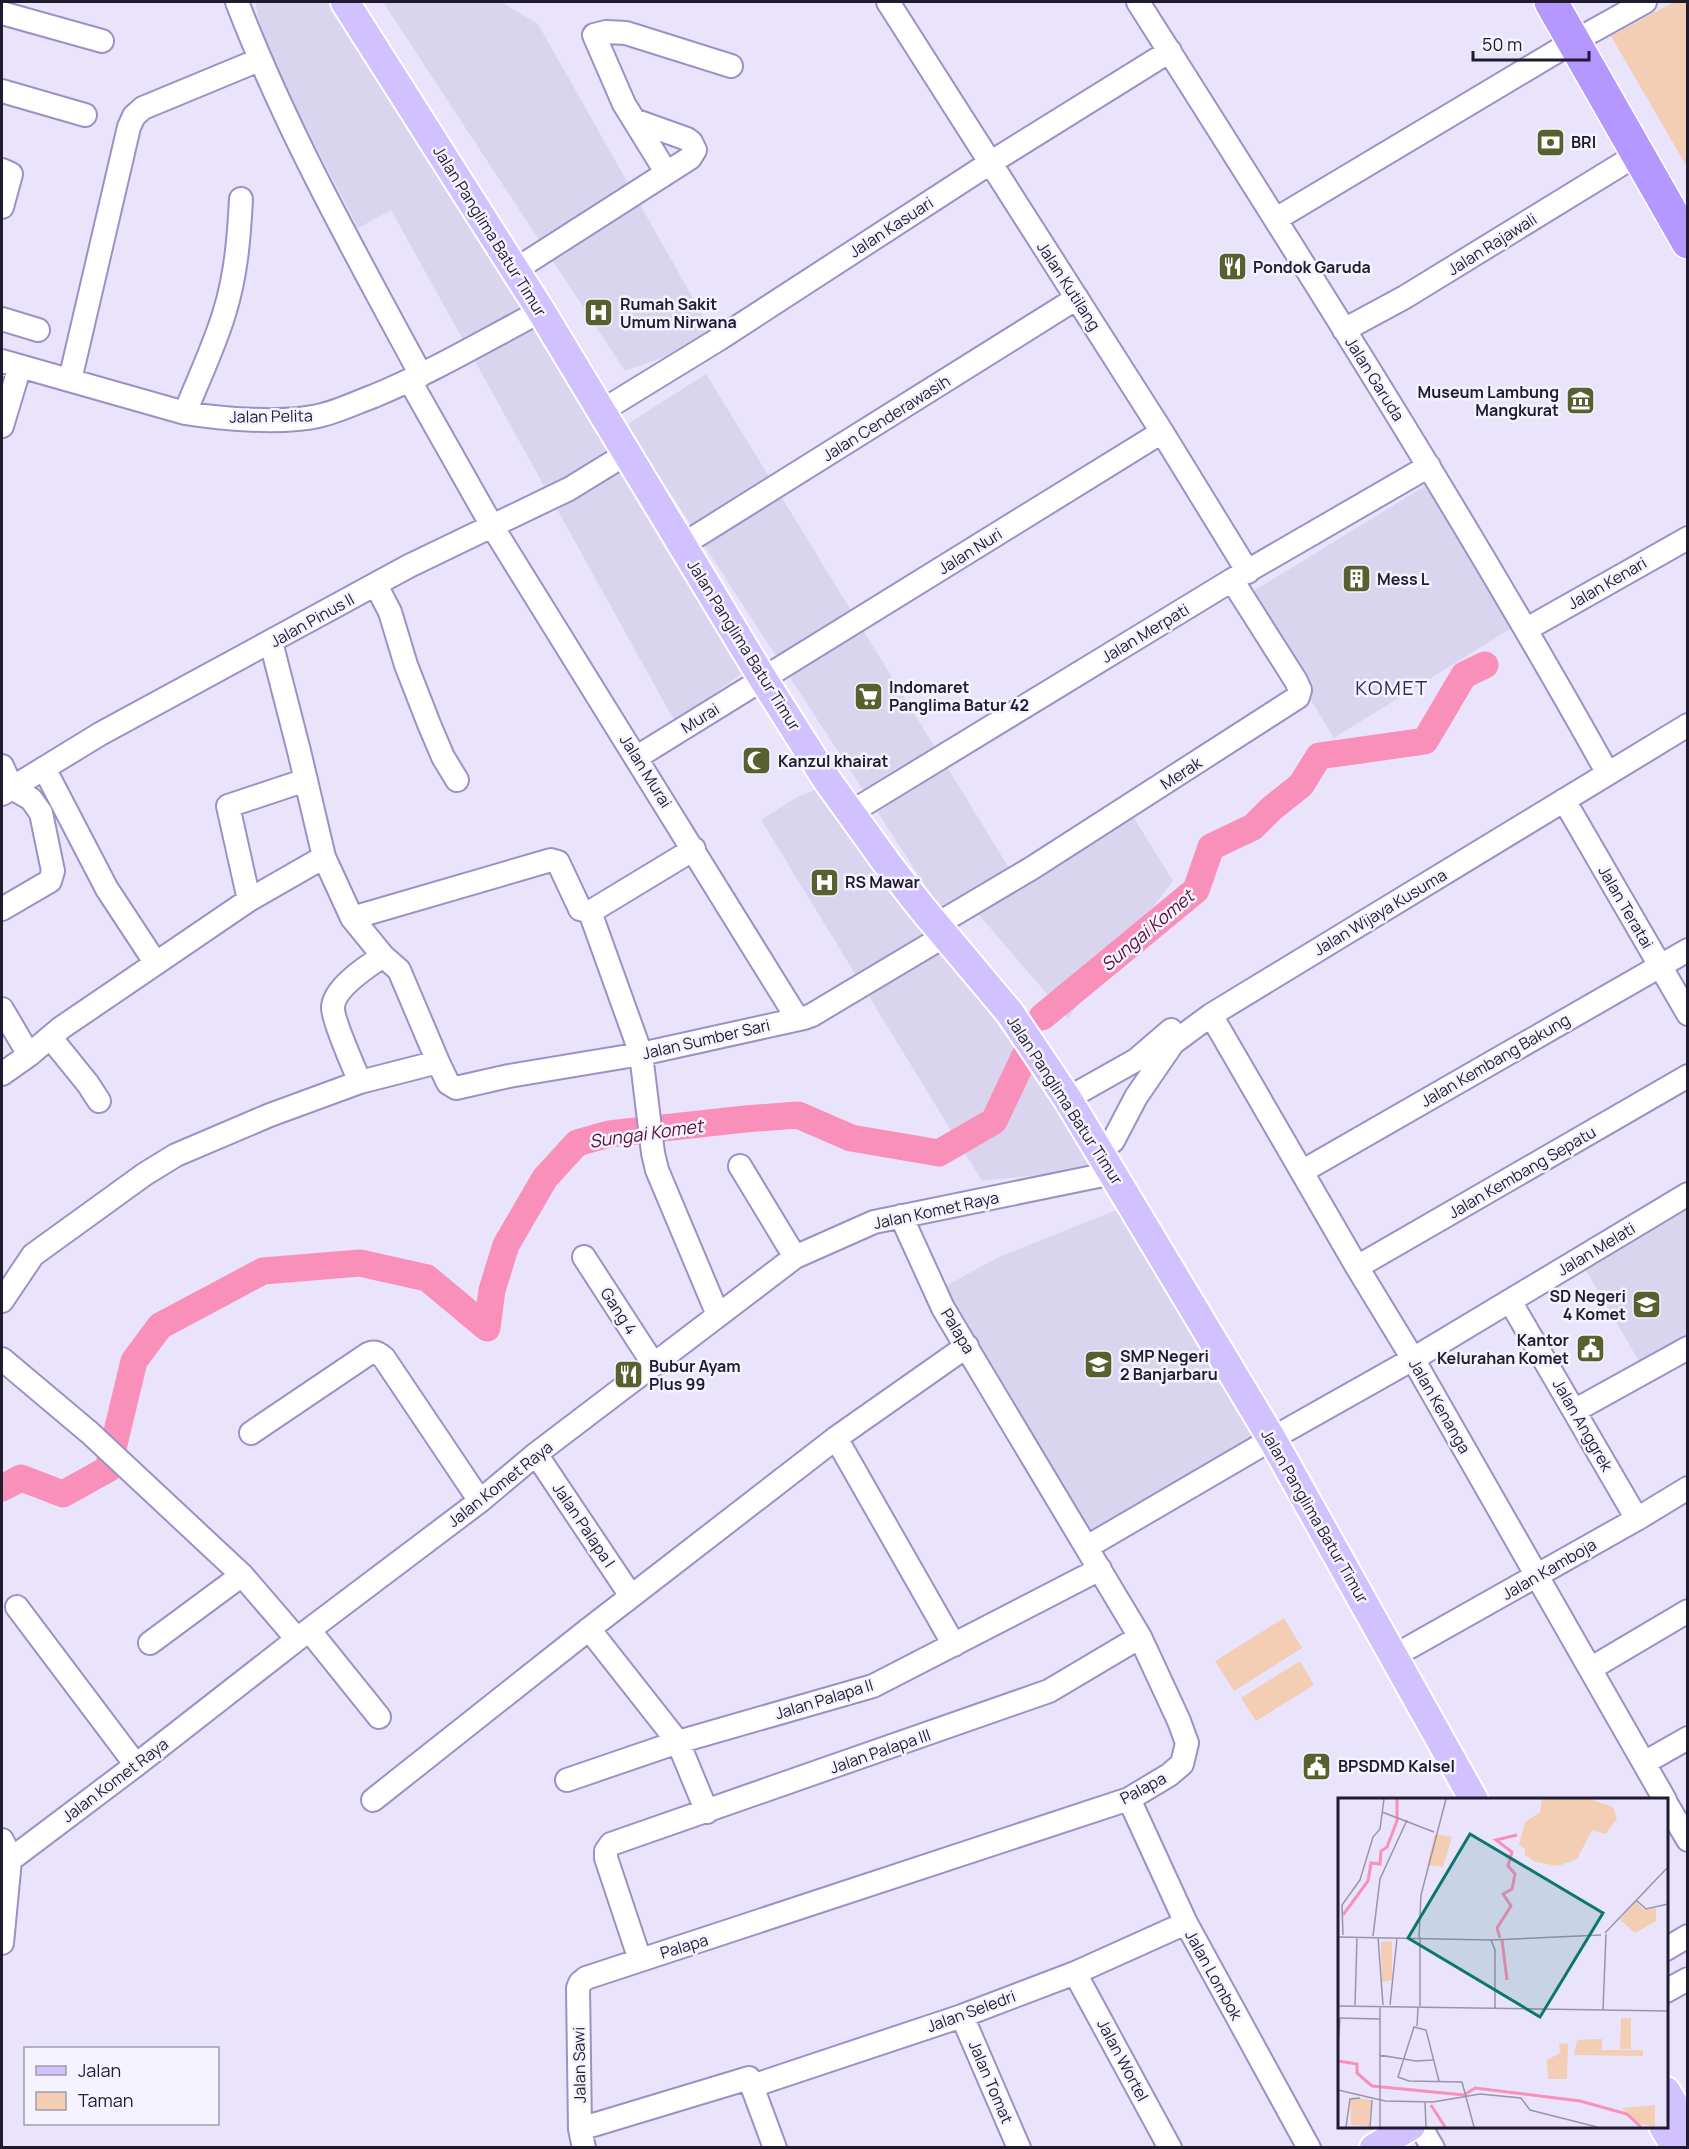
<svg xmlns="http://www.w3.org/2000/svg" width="1689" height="2149" font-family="Manrope,sans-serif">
  <rect width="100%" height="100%" fill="#e9e4fc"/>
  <path fill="#dad5ef" d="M 255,2 L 331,2 L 748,669 L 675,722 L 391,210 L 358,228 L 267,53 Z
    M 383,2 L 501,2 L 538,24 L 716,339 L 625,371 Z
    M 706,374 L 1009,868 L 941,910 L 626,425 Z
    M 1428,484 L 1515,626 L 1334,738 L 1247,595 Z
    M 819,788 L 1105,1167 L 982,1181 L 761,820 L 795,798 Z
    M 1134,818 L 1173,881 L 1068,1018 L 978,914 Z
    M 1687,1208 L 1687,1342 L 1643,1368 L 1584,1267 Z
    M 1119,1209 L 1257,1443 L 1087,1543 L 942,1288 L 999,1257 Z"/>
  <path fill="#f3cdb4" d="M 1674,2 L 1687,2 L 1687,167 L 1611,36 Z
    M 1284,1618 L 1302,1648 L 1234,1691 L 1215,1661 Z
    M 1300,1661 L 1314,1685 L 1256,1721 L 1241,1698 Z"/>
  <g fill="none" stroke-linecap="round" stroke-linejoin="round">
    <path stroke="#f890ba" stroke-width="27" d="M 1042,1017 L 1196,890 L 1211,847 L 1253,827 L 1271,809 L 1301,785 L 1319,756 L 1425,741 L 1464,675 L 1485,665
      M 2,1488 L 21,1478 L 63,1494 L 108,1469 L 134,1361 L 160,1326 L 263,1271 L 360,1263 L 427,1278 L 487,1328 L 492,1290 L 506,1245 L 545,1178 L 577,1143 L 609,1134 L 745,1119 L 798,1115 L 851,1138 L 939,1153 L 994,1121 L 1029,1047"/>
    <defs>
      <path id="minor" d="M 237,2 C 287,132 355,253 421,375
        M 888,2 L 1162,432 L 1248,572
        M 1138,2 C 1297,253 1457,504 1602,763
        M 2,13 L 102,41
        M 1591,32 L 1645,2
        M 2,91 L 85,115
        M 2,170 L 11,174 L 2,207
        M 666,172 L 624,104 L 594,35 L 606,32 L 626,33 L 731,66
        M 1276,219 L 1574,41
        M 526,263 L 690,158 L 695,150 L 691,142 L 687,139 L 634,120
        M 2,319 L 38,330
        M 1344,330 L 1405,297 L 1638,154
        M 2,361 L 185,413 C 222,419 282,424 318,416 C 337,412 355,403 374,396 C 432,372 486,340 541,311
        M 70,380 L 129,127 L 134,116 L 143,108 L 259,60
        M 410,381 L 492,526 L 797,1018
        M 613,404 L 719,339 L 990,163 L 1170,51
        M 185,413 C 198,380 214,347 224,314 C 236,276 239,238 241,199
        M 2,426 L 20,366
        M 695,537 L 1077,298
        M 376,585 L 390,612 L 406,665 L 429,724 L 443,757 L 457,780
        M 1527,629 L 1688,538
        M 271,642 L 299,751 L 324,857 L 352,918 L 383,956 L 399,970 L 438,1062 L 448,1083 L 456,1088 L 509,1076 L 641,1054 L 804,1018 L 812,1015 L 946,935
        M 777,670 L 1162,432
        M 637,757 L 763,679
        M 2,766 L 12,788 L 31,799 L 41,813 L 53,871 L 50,881 L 2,909
        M 44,768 L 107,889 L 155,962
        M 306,780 L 228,806 L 249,900 L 324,857
        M 2,794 L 100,734 L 409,566 L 569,489 L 626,454
        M 1564,800 L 1688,1014
        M 863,805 L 1232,580 L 1429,466
        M 590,912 L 694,849
        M 352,918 L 551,860 L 558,862 L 580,909 L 590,912 L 641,1054 L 653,1153 L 657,1170 L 718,1315
        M 946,919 L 1032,868 L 1298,697 L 1300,690 L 1296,681 L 1232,580
        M 2,1009 L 29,1055
        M 1211,1015 L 1357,1267 L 1413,1359 L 1665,1800
        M 50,1037 L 88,1084 L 99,1101
        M 2,1074 L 29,1055 L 61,1028 L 249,900
        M 360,1082 L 438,1062
        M 1081,1091 L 1136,1060 L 1171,1030
        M 1113,1141 L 1136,1097 L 1173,1043 L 1211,1015 L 1688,725
        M 740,1166 L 795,1257
        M 1303,1171 L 1688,950
        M 584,1257 L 654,1365
        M 1357,1267 L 1688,1076
        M 2,1301 L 33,1255 L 145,1174 L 176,1155 L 270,1115 L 360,1082 C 354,1068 333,1021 333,1008 C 333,988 368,966 383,956
        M 1510,1301 L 1637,1519
        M 2,1359 L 90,1433 L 242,1575 L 297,1639
        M 1574,1411 L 1688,1348
        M 1287,1430 L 1413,1359 L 1688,1194
        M 251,1433 L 368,1354 C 375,1351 378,1353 384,1358 L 480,1501
        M 836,1438 L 954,1645
        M 536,1454 L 631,1596
        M 1087,1547 L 1272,1439
        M 17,1607 L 136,1765
        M 589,1629 L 678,1742 L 707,1812
        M 309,1630 L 379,1717
        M 150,1643 L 242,1575
        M 1410,1647 L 1637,1519 L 1688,1488
        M 1590,1669 L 1688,1611
        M 1644,1763 L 1688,1738
        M 567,1780 L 678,1742 L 873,1686 L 1100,1569
        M 1129,1799 L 1186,1923 L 1309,2148
        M 373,1800 L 589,1629 L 836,1438 L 967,1346
        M 1666,1803 L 1688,1840
        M 2,1840 L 9,1854 L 10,1860
        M 2,1943 L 10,1860 L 136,1765 L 309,1630 L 480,1501 L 536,1454 L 795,1257 L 874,1222 L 1113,1173
        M 1666,1949 L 1688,1936
        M 640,1960 L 606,1858 L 606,1851 L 611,1844 L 1049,1691 L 1140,1637
        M 1075,1973 L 1170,2148
        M 1666,1991 L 1688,1979
        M 962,2016 L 1019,2148
        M 752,2086 L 962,2016 L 1075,1973 L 1186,1923
        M 1420,2126 L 1433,2148
        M 580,2129 L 749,2078 L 775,2148
        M 584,2148 L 580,2129 L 578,1988 L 580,1983 L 586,1978 L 1129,1799 L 1169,1775 L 1182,1764 L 1187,1743 L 1179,1721 L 1140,1637 L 943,1308 L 901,1216"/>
      <path id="major" d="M 345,2 L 541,311 L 763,679 L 827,780 L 886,862 L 921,907 L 1010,1013 L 1067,1098 L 1272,1439 L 1474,1800
        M 1666,2091 L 1688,2129
        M 1663,2126 L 1676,2148
        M 1374,2148 L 1411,2126"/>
      <path id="highway" d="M 1551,2 L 1688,242"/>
    </defs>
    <use href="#minor" stroke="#9d90c7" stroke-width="26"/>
    <use href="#major" stroke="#fff" stroke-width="32"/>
    <use href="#highway" stroke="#fff" stroke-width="36"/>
    <use href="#minor" stroke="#fff" stroke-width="22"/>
    <use href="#major" stroke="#d2c1ff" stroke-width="28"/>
    <use href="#highway" stroke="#b498ff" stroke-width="33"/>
  </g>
  <defs>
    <symbol id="bank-square" viewBox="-11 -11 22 22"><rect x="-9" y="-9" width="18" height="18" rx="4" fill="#595f2e" stroke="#f5f3ff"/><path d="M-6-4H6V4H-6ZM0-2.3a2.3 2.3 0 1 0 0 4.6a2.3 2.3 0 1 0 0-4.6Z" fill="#fff"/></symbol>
    <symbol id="restaurant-square" viewBox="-11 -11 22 22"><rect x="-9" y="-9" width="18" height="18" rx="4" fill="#595f2e" stroke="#f5f3ff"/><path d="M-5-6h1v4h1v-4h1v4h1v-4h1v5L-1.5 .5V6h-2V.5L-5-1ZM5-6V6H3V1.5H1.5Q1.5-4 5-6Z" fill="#fff"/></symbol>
    <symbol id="hospital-square" viewBox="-11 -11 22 22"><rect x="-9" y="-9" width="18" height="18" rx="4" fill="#595f2e" stroke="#f5f3ff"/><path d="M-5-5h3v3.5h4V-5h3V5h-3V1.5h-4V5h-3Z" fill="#fff"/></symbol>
    <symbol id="museum-square" viewBox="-11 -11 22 22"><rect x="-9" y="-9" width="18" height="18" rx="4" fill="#595f2e" stroke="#f5f3ff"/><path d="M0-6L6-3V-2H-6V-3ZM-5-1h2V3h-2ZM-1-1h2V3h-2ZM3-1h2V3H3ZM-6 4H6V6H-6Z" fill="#fff"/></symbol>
    <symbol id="building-square" viewBox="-11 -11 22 22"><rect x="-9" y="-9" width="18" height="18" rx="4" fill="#595f2e" stroke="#f5f3ff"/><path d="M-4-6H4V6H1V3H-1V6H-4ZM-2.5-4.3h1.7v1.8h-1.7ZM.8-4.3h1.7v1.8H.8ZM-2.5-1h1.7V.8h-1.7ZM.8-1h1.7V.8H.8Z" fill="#fff"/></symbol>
    <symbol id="supermarket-square" viewBox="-11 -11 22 22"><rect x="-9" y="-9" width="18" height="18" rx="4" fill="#595f2e" stroke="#f5f3ff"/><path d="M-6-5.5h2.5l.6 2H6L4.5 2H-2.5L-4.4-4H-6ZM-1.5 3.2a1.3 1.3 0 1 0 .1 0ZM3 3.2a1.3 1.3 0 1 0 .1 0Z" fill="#fff"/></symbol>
    <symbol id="mosque-square" viewBox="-11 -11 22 22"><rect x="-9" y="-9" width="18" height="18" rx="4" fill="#595f2e" stroke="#f5f3ff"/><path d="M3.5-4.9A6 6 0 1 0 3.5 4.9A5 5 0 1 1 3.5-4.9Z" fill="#fff"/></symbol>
    <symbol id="school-square" viewBox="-11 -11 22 22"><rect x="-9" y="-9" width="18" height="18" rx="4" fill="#595f2e" stroke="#f5f3ff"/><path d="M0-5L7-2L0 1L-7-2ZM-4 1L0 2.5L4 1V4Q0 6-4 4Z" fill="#fff"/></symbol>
    <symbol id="civic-square" viewBox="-11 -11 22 22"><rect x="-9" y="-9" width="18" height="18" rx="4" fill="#595f2e" stroke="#f5f3ff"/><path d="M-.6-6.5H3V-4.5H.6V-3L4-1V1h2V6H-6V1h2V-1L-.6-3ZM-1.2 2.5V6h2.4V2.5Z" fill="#fff"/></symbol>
  </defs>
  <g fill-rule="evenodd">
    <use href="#bank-square" x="1534" y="126" width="33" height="33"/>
    <use href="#restaurant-square" x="1216" y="250" width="33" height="33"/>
    <use href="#hospital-square" x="582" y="296" width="33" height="33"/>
    <use href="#museum-square" x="1564" y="384" width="33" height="33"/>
    <use href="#building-square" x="1340" y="562" width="33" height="33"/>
    <use href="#supermarket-square" x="852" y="680" width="33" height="33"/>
    <use href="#mosque-square" x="740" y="744" width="33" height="33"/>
    <use href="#hospital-square" x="808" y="866" width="33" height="33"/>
    <use href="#school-square" x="1630" y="1288" width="33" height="33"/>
    <use href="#civic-square" x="1574" y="1332" width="33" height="33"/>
    <use href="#school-square" x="1082" y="1348" width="33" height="33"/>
    <use href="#restaurant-square" x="612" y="1358" width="33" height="33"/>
    <use href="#civic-square" x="1300" y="1750" width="33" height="33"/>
  </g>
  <g text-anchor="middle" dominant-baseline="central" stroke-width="5" stroke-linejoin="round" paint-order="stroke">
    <g font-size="16" font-weight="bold" fill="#211b30" stroke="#f5f3ff" text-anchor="start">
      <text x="1571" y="142">BRI</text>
      <text x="1253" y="267">Pondok Garuda</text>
      <text x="620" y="304">Rumah Sakit<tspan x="620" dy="18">Umum Nirwana</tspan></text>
      <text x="1559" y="392" text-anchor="end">Museum Lambung<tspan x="1559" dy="18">Mangkurat</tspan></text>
      <text x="1377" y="579">Mess L</text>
      <text x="889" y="687">Indomaret<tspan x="889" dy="18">Panglima Batur 42</tspan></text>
      <text x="778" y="761">Kanzul khairat</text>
      <text x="845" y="882">RS Mawar</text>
      <text x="1626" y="1296" text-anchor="end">SD Negeri<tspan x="1626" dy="18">4 Komet</tspan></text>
      <text x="1569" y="1340" text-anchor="end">Kantor<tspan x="1569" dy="18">Kelurahan Komet</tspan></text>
      <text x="1120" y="1356">SMP Negeri<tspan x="1120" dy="18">2 Banjarbaru</tspan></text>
      <text x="649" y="1366">Bubur Ayam<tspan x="649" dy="18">Plus 99</tspan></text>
      <text x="1338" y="1766">BPSDMD Kalsel</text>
    </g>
    <g font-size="16" fill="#211b30" stroke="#f5f3ff">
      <text transform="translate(891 227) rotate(-33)">Jalan Kasuari</text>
      <text transform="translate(490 231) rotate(58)">Jalan Panglima Batur Timur</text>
      <text transform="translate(1492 244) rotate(-32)">Jalan Rajawali</text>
      <text transform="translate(1069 286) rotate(57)">Jalan Kutilang</text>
      <text transform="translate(1375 379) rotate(58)">Jalan Garuda</text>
      <text transform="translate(271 416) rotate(-1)">Jalan Pelita</text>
      <text transform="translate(886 418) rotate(-32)">Jalan Cenderawasih</text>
      <text transform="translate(970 551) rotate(-32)">Jalan Nuri</text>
      <text transform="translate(1607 583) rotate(-30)">Jalan Kenari</text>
      <text transform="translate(312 620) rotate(-29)">Jalan Pinus II</text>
      <text transform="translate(1145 633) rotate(-31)">Jalan Merpati</text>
      <text transform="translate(744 645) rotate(58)">Jalan Panglima Batur Timur</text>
      <text transform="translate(700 718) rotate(-32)">Murai</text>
      <text transform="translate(646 771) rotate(58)">Jalan Murai</text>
      <text transform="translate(1181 773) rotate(-33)">Merak</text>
      <text transform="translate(1626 907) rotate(60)">Jalan Teratai</text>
      <text transform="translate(1380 912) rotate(-31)">Jalan Wijaya Kusuma</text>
      <text transform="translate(706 1039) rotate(-13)">Jalan Sumber Sari</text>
      <text transform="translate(1495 1060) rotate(-30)">Jalan Kembang Bakung</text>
      <text transform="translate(1065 1100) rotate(57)">Jalan Panglima Batur Timur</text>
      <text transform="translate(1522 1172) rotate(-30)">Jalan Kembang Sepatu</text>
      <text transform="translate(936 1210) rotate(-12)">Jalan Komet Raya</text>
      <text transform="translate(1596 1249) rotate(-31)">Jalan Melati</text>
      <text transform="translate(619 1311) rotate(57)">Gang 4</text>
      <text transform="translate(958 1331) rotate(59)">Palapa</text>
      <text transform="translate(1440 1406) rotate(60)">Jalan Kenanga</text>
      <text transform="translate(1583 1425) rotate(60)">Jalan Anggrek</text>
      <text transform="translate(500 1484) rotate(-38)">Jalan Komet Raya</text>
      <text transform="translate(1315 1516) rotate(60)">Jalan Panglima Batur Timur</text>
      <text transform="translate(584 1525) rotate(56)">Jalan Palapa I</text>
      <text transform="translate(1549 1569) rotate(-30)">Jalan Kamboja</text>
      <text transform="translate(824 1699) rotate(-17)">Jalan Palapa II</text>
      <text transform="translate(880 1751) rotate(-19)">Jalan Palapa III</text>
      <text transform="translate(115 1780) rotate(-37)">Jalan Komet Raya</text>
      <text transform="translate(1143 1788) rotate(-28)">Palapa</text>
      <text transform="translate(684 1946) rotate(-17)">Palapa</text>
      <text transform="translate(1214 1975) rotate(61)">Jalan Lombok</text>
      <text transform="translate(971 2011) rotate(-20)">Jalan Seledri</text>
      <text transform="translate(1123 2060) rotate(62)">Jalan Wortel</text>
      <text transform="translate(579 2065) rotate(-91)">Jalan Sawi</text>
      <text transform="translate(991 2082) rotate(67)">Jalan Tomat</text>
    </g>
    <g font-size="18" font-style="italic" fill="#5e0d37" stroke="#f5f3ff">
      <text transform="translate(1147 930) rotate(-40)">Sungai Komet</text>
      <text transform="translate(646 1133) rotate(-8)">Sungai Komet</text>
    </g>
    <g font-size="20" letter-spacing="1.5" fill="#382a58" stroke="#f5f3ff">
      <text x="1392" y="687">KOMET</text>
    </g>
  </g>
  <g transform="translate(1338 1798)">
    <rect width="330" height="330" fill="#e9e4fc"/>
    <path d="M 204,1 L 252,1 L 275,9 L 279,21 L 267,36 L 254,32 L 239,61 L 220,68 L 198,64 L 187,57 L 187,51 L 181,47 L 187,24 L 202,14 ZM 97,36 L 114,39 L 105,69 L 89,67 ZM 298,103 L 306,112 L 318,110 L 318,123 L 297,135 L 282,122 ZM 54,143 L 54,182 L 44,184 L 43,144 ZM 283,220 L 293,220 L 293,251 L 282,251 ZM 264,241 L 264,251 L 259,252 L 305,252 L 305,258 L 236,257 L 239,242 ZM 221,245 L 230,246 L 229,281 L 210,281 L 209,262 L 222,255 ZM 19,300 L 33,302 L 31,328 L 13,327 L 12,301 ZM 317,307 L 317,329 L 299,325 L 284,310 Z" fill="#f3cdb4"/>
    <path fill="none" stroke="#f890ba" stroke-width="3" d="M 5,117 L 30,83 L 33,65 L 42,66 L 43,53 L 49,49 L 59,23 L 59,1M 162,140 L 159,130 L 173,108 L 165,96 L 174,91 L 177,76 L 170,68 L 174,54 L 158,42 L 179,37M 164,142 L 169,182M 0,263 L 19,266 L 19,275 L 34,288 L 126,297 L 137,290 L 242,303 L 289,316 L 303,329M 93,307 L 107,329"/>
    <path fill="none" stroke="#9994aa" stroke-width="1.5" d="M 44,14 L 96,34M 298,102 L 308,111 L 330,106M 267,135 L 330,69M 5,137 L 4,107 L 22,82 L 35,39 L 42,31 L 46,1M 35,138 L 42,81 L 69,22M 0,139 L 153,142 L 263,137M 40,139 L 45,207M 81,139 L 83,97 L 108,1M 82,139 L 82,208M 153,142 L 157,152 L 157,210M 17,207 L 19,139M 52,207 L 59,140M 0,208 L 330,213M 265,212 L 268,136M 0,220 L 42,221M 79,228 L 80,210M 0,249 L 2,220M 41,257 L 78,263 L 95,262M 101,283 L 88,232 L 76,229 L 60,279 L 71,283 L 124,284 L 136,329M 0,292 L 47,303 L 95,304 L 142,296 L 183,300 L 192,312 L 259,329M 87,304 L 88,329M 8,329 L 12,301 L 22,300M 32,329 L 34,302M 42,329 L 42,209"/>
    <path fill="#0f766e" fill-opacity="0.15" stroke="#0f766e" stroke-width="3" d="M 132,36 L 265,115 L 202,219 L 70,140 Z"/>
    <rect width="330" height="330" fill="none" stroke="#211b30" stroke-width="3"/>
  </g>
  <rect width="1689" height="2149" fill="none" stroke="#211b30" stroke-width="6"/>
  <rect x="24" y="2047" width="195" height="78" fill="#f5f3ff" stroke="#a09dac" stroke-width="1.5"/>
  <rect x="36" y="2066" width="30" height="9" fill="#d2c1ff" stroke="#a09dac" stroke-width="1.5"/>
  <text x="78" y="2077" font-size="18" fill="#211b30">Jalan</text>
  <rect x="36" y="2092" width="30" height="18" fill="#f3cdb4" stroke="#a09dac" stroke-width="1.5"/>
  <text x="78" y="2107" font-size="18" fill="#211b30">Taman</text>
  <path d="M1473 51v9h116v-9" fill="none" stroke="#211b30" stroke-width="3"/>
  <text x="1482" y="51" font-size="18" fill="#211b30" stroke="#f5f3ff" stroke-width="4.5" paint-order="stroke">50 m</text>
</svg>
